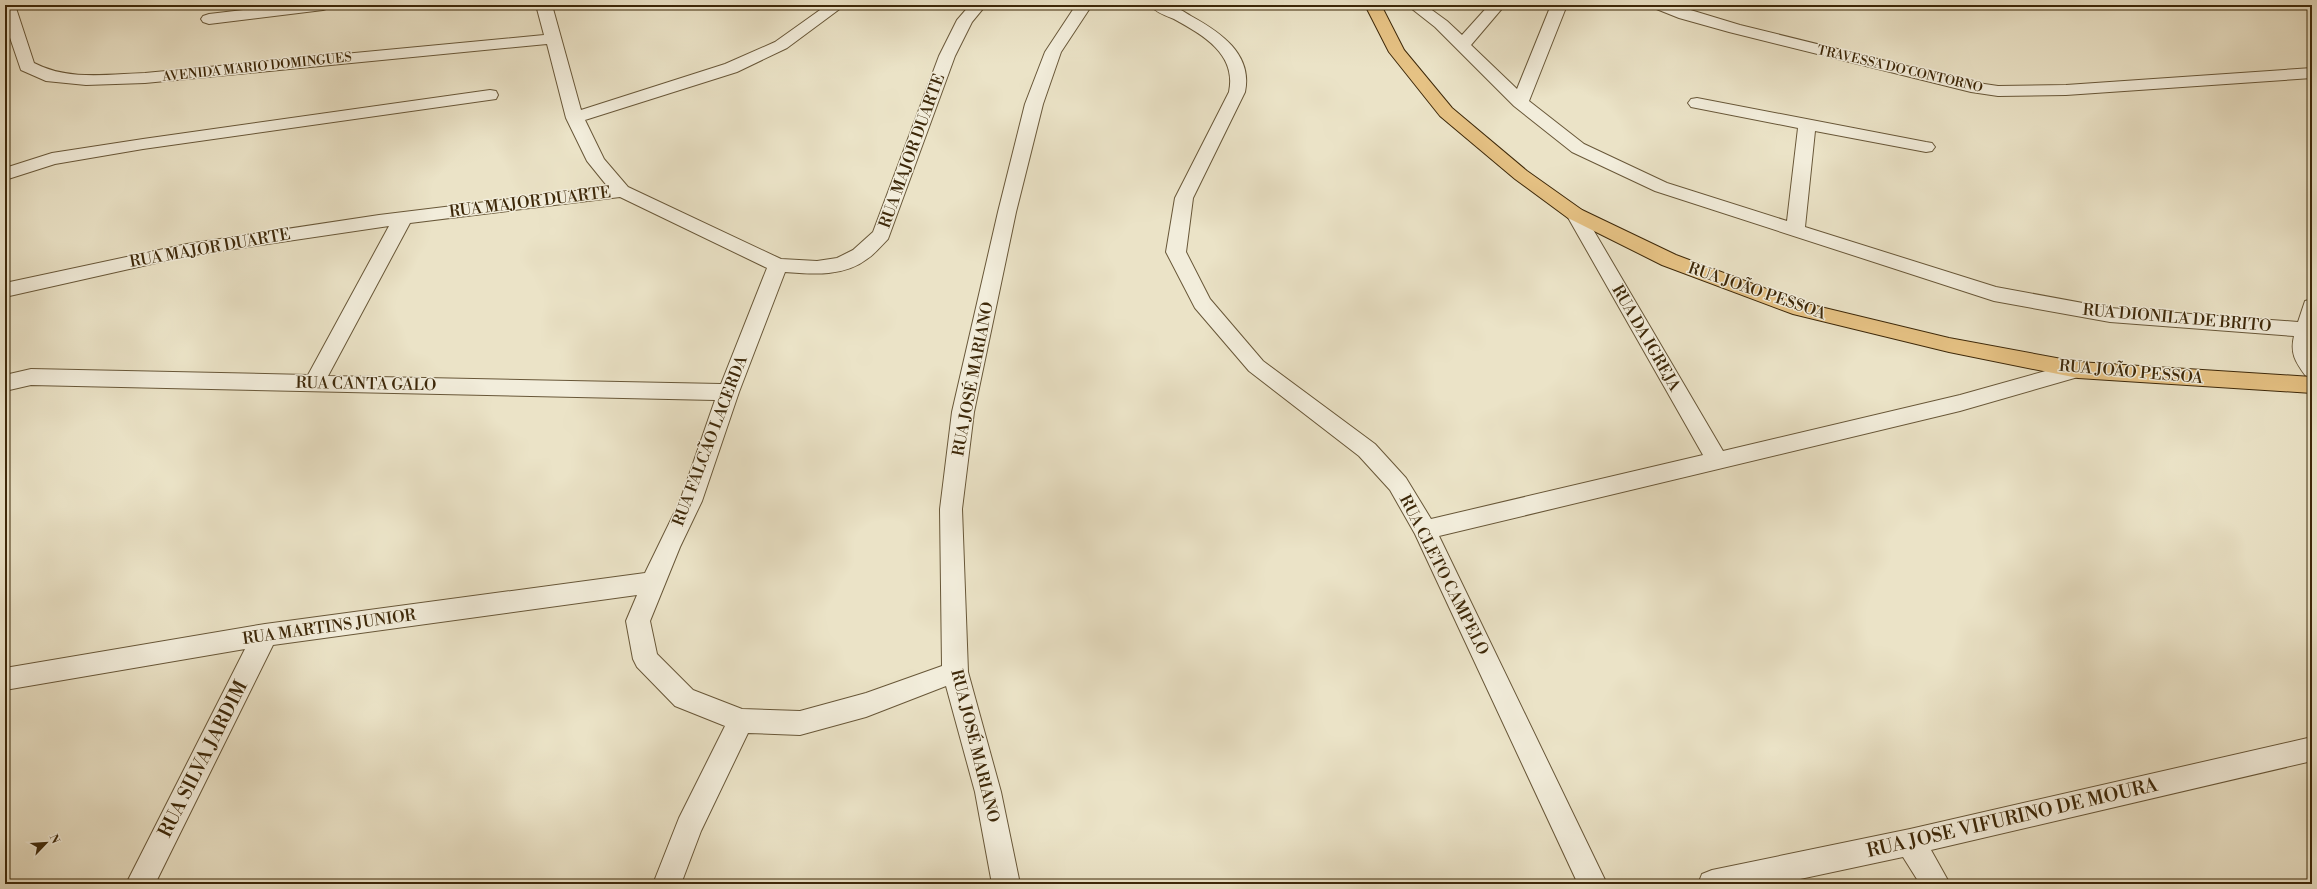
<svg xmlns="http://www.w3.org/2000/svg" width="2317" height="889" font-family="'Libre Bodoni',serif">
  <rect width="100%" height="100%" fill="#ebe3c7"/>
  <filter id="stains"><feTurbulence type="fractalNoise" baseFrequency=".005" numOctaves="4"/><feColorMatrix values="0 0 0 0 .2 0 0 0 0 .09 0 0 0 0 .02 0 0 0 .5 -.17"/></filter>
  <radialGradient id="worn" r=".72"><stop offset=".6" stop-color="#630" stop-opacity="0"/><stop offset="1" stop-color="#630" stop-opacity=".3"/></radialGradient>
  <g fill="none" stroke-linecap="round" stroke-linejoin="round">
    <defs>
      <path id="minor" d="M 5,5 L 15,5 L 34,63 C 68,81 109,74 145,73 L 544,35 L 536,5 L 552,5 L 581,110 L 725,64 L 775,42 L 827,5 L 845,5 L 787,48 L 737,72 L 585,120 L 604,159 L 628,187 L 781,259 L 817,261 L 837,258 L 853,250 L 873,232 L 939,56 L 957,20 L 970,5 L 986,5 L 972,22 L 955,56 L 888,239 C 881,246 875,254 867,259 C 844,277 812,274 785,272 L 739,392 L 702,501 L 680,547 L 650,621 L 657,654 L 693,690 L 742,709 L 800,711 L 866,693 L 942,666 L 940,509 L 952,412 L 998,212 L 1025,104 L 1045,52 L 1076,5 L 1092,5 L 1061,52 L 1043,104 L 1016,212 L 974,412 L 962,509 L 968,672 L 1001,792 L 1020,884 L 992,884 L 975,792 L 946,686 L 866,717 L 800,735 L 748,733 L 701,831 L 681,884 L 653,884 L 679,818 L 725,726 L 675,706 L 637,667 L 633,659 L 626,621 L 637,595 L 273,645 L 155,884 L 126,884 L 245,649 L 5,690 L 5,668 L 265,624 L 645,573 L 680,501 L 715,400 L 31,385 L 5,391 L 5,375 L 31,369 L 308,375 L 389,226 L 187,256 L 5,297 L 5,283 L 187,244 L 379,215 L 608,187 L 587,161 L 566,118 L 547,44 L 145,83 L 86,85 L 46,81 L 21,70 L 5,23 ZM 620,197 L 767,268 L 721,384 L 328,376 L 410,223 Z
        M 285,5 L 331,5 L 329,8 L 323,10 L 209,24 L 203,22 L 201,19 L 203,16 L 209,14 Z
        M 1150,5 C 1156,5 1163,4 1169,5 C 1176,6 1184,12 1191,16 C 1220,32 1253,54 1245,92 L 1193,198 L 1186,252 L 1210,299 L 1263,361 L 1375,444 L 1406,478 L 1431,519 L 1703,455 L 1566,214 L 1568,210 L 1575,208 L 1582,210 L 1584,214 L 1723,451 L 1960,395 L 2078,362 L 2085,365 L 2088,370 L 2085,375 L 1960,411 L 1439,536 L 1607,884 L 1578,884 L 1415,534 L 1390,490 L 1359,456 L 1249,371 L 1195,308 L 1166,252 L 1175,198 L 1229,92 C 1237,54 1203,35 1174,19 C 1166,16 1155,12 1150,5 Z
        M 1407,5 L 1425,5 L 1447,21 L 1462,35 L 1489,5 L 1505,5 L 1471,45 L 1517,89 L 1551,5 L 1567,5 L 1529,101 L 1584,144 L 1667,183 L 1787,221 L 1798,128 L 1691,107 L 1688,103 L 1691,99 L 1697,98 L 1926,142 L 1932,143 L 1935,147 L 1932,151 L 1926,152 L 1815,131 L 1805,227 L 1996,287 L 2110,308 L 2298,322 L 2305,301 L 2312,299 L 2312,378 L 2305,375 C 2295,361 2290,353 2294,336 L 2110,322 L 1994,301 L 1655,191 L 1572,152 L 1514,106 L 1435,27 Z
        M 1652,5 L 1674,5 L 1740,25 L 1971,82 L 1998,86 L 2066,85 L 2312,68 L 2312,78 L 2066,95 L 1998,96 L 1971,92 L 1729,32 L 1679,18 L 1654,8 Z
        M 490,90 L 496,91 L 498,95 L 496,99 L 143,149 L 55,164 L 5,180 L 5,168 L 52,153 L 143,139 Z
        M 2312,737 L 2312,761 L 1931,850 L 1950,884 L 1920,884 L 1903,857 L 1777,884 L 1698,884 L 1702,874 L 1712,870 L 1910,829 Z"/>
      <path id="major" d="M 1365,5 L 1381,5 L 1404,50 L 1452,108 L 1527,171 L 1582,210 L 1676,255 L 1804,303 L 1949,338 L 2078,362 L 2312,377 L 2312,393 L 2078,378 L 1949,352 L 1793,314 L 1662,265 L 1568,218 L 1515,179 L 1440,116 L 1389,52 Z"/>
    </defs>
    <use href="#minor" stroke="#685738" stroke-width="2"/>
    <use href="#major" stroke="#3d2809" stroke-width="2"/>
    <use href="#minor" fill="#f2eddb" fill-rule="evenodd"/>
    <use href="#major" fill="#e6c284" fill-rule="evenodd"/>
  </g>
  <g text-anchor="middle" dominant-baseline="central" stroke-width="3" stroke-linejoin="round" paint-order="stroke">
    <g font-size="13" fill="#3d2809" stroke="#f2eddb">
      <text transform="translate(257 67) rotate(-6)">AVENIDA MARIO DOMINGUES</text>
      <text transform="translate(1900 69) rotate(13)">TRAVESSA DO CONTORNO</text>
    </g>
    <g font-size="16" fill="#3d2809" stroke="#f2eddb">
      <text transform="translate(912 151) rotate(-70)">RUA MAJOR DUARTE</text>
      <text transform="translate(530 202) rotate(-7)">RUA MAJOR DUARTE</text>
      <text transform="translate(210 248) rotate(-10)">RUA MAJOR DUARTE</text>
      <text transform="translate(1757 291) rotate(19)">RUA JOÃO PESSOA</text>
      <text transform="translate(2177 318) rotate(5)">RUA DIONILA DE BRITO</text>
      <text transform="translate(1646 338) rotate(60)">RUA DA IGREJA</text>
      <text transform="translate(2131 372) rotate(5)">RUA JOÃO PESSOA</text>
      <text transform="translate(973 379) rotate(-79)">RUA JOSÉ MARIANO</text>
      <text transform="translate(366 384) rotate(1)">RUA CANTA GALO</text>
      <text transform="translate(710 441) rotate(-69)">RUA FALCÃO LACERDA</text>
      <text transform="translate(1444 575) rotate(63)">RUA CLETO CAMPELO</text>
      <text transform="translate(329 627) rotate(-8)">RUA MARTINS JUNIOR</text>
      <text transform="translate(975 746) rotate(76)">RUA JOSÉ MARIANO</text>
    </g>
    <g font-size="19" fill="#3d2809" stroke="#f2eddb">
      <text transform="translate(203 759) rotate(-63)">RUA SILVA JARDIM</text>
      <text transform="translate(2012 818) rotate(-13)">RUA JOSE VIFURINO DE MOURA</text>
    </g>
  </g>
  <rect width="2317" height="889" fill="none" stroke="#ebe3c7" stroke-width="20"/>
  <rect x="6" y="6" width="2305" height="877" fill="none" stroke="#3d2809" stroke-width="2"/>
  <rect x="10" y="10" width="2297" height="869" fill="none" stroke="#3d2809"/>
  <g transform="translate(46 843) rotate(65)" stroke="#f2eddb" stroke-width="3" paint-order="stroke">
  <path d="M0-3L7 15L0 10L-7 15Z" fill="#3d2809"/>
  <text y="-6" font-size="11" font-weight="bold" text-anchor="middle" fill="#3d2809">N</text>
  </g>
  <rect width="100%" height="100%" filter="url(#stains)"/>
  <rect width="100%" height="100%" fill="url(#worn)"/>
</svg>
